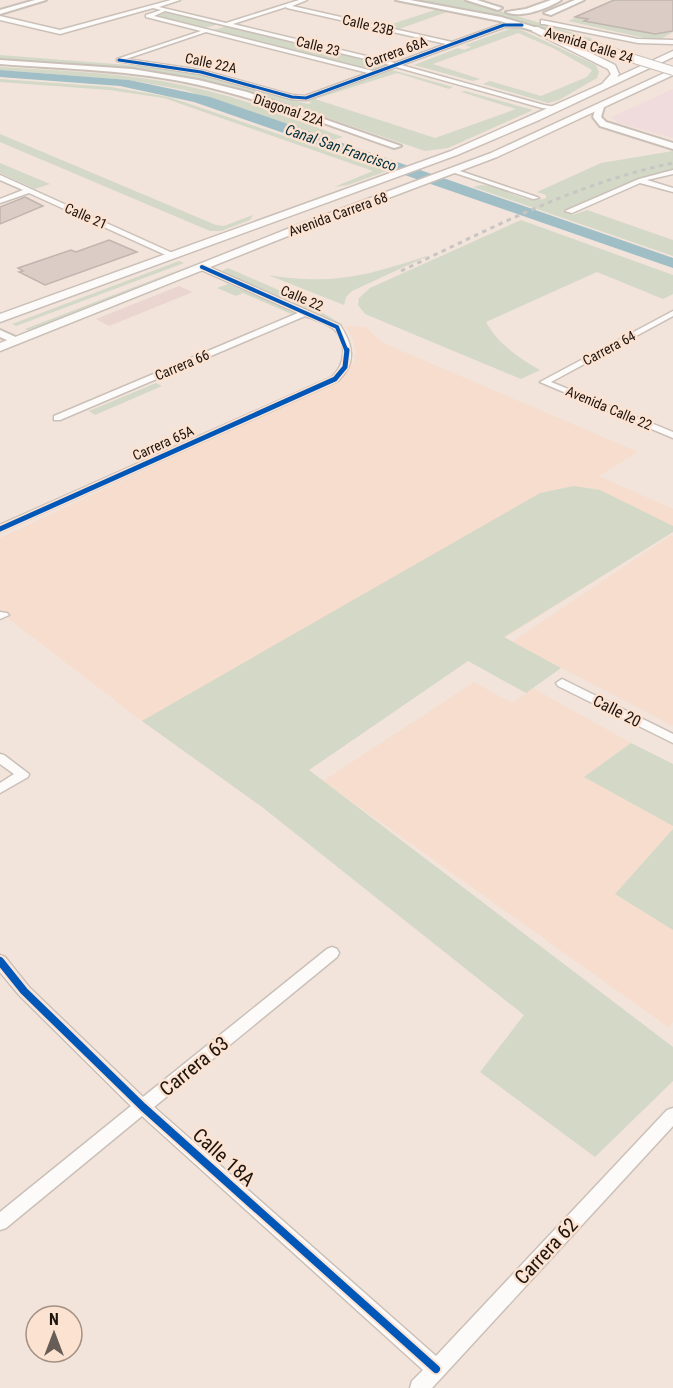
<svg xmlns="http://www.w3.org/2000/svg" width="673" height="1388" font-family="'Roboto Condensed',sans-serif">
  <rect width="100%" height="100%" fill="#f2e4db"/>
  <path fill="#ead5d0" d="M 179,286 L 193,292 L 109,326 L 96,319 Z"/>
  <path fill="#f6ddcd" d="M 345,326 L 366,327 L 380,341 L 397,349 L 638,452 L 599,476 L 673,509 L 673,532 L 468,661 L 309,770 L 262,807 L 142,721 L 0,612 L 0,538 L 339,379 L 354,362 L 356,351 L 352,337 Z
    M 671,535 L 673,536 L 673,726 L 512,642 Z
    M 474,682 L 512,703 L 533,688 L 631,743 L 584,777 L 673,826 L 673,829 L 615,894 L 673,930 L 673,1022 L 668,1027 L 323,781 Z"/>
  <path fill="#f1dcdd" d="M 673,89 L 673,138 L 618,123 L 611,117 Z"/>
  <path fill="#d3d8c7" d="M 406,0 L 464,0 L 593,39 L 586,42 L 501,18 Z
    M 435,10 L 447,12 L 399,29 L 386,26 Z
    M 158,13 L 171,13 L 219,24 L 202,29 L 154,18 L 153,14 Z
    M 578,17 L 588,19 L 586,21 L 655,34 L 673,32 L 661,39 L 649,39 L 568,21 Z
    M 227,26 L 388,65 L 371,71 L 210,31 Z
    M 515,27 L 596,65 L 599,72 L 597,78 L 559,100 L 548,103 L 483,84 L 490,81 L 541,96 L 587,77 L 592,70 L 553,48 L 518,33 L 433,64 L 480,79 L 473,81 L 414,65 L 458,48 L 464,50 L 471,47 L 465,45 Z
    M 0,55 L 166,68 L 214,77 L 308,104 L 312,103 L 307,101 L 392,70 L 453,87 L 449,89 L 397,73 L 315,99 L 435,138 L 516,109 L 461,92 L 465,91 L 533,110 L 448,148 L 425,151 L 290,105 L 197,79 L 122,68 L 0,60 Z
    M 0,67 C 67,71 134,73 200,89 C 249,100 296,120 343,137 L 333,140 L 185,90 L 129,80 L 0,70 Z
    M 0,79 L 111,87 L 169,97 L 387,171 L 348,185 L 334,187 L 373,171 L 164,98 L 109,90 L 0,82 Z
    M 0,134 L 216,225 L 224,226 L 253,215 L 250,220 L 221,231 L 210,231 L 0,142 Z
    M 673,151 L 673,170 L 621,185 L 562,211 L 573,215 L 587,210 L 673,240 L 673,256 L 473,187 C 498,178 522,208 546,198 L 546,195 L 537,192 L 601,163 Z
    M 0,163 L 50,184 L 35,189 L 0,173 Z
    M 521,220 L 673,275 L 673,294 L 663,299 L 597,272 L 486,322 C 498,344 519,358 540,370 L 521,379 L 365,314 L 358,305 L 359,298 L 370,288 Z
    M 430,255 L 352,291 L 346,297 L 344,305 L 268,275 C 334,286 368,275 430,255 Z
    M 179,261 L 184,263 L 16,326 L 12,324 Z
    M 189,266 L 30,331 L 25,329 Z
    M 228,268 L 299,299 L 345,326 L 220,272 Z
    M 228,284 L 295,312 L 291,314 L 243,293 L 236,296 L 217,288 Z
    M 156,383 L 162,386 L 95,415 L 89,411 Z
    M 574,486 L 600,490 L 673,526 L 673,532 L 504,637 L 561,668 L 526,693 L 468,661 L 309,770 L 673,1047 L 673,1081 L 595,1157 L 480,1072 L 524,1015 L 262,807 L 142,721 L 540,493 Z
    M 631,743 L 673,764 L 673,826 L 584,777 Z
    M 673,829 L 673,930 L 615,894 Z"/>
  <path fill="#9fbec6" d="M 0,70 L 129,80 L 210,97 L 673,258 L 673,268 L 194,102 L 120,86 L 0,77 Z"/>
  <path fill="#dbccc5" stroke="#c0b5af" stroke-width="1.5" d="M 614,0 L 673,0 L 673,31 L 655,34 L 584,21 L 588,19 L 575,17 Z
    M 25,197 L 43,206 L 0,224 L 0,207 Z
    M 109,240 L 137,252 L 45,285 L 19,272 L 23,271 L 18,268 L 71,250 L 76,252 Z"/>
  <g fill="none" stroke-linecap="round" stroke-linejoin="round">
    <defs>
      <path id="street" d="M 171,0 L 180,0 L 159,7 L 226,23 L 299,0 L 307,0 L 292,6 L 452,42 L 502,24 L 524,24 L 522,27 L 505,27 L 401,65 L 544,105 L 561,108 L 558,110 L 542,108 L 396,67 L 306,100 L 292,99 L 201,74 L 117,61 L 117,59 L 201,31 L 146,17 L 146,15 L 161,10 L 153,8 L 60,34 L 0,20 L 0,16 L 60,30 ZM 286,7 L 287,8 L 446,44 L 395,63 L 233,24 ZM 165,11 L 390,65 L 373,71 L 154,16 ZM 206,32 L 368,73 L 305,96 L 292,95 L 201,70 L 126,59 Z
        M 454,169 L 537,197 L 539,198 L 533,199 L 452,172 L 451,171 Z
        M 673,170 L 673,174 L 647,180 L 673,188 L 673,192 L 640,183 L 572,213 L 565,211 L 639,179 Z
        M 0,175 L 177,255 L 170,257 L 29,193 L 0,203 L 0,199 L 23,190 L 0,180 Z
        M 199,265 L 205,265 L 340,325 C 353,345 357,363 338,381 L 0,532 L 0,525 L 332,377 C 345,365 348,344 335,330 C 328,323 313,319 305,316 L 60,420 L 54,420 L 54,416 L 298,313 L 199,269 Z
        M 673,311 L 673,316 L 551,382 L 673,432 L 673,438 L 540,382 Z
        M 0,612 L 7,613 L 9,615 L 0,619 Z
        M 562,679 L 673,734 L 673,743 L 558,686 L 556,683 Z
        M 0,754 L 4,755 L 29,774 L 28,777 L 0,793 L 0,783 L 14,774 L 0,764 Z
        M 332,947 L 337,949 L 339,953 L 337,957 L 154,1107 L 436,1356 L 667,1110 L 673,1108 L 673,1126 L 432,1388 L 410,1388 L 412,1381 L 423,1370 L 142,1116 L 6,1228 L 0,1230 L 0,1212 L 131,1106 L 19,995 L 0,972 L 0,955 L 5,957 L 29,987 L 143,1097 L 327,949 Z"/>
      <path id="secondary" d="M 35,0 L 46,0 L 0,14 L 0,10 Z
        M 396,0 L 410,0 L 501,17 L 590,44 L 586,46 L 500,21 Z
        M 466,0 L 477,0 L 502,8 L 498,10 Z
        M 551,0 L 561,0 C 549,8 520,19 506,12 L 526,9 Z
        M 575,0 L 584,0 L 551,15 L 544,13 Z
        M 0,60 L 132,69 L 198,80 L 247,92 L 401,146 L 394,148 C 330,126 265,100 199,85 C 134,70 66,69 0,64 Z
        M 600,104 L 604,107 L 601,117 L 606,122 L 673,143 L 673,149 L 600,126 L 593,117 L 596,107 Z
        M 0,330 L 20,339 L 22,341 L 16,344 L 0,337 Z"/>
      <path id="primary" d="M 541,20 L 638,39 L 673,40 L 673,44 L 638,43 L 544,24 L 541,24 Z
        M 532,27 L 538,27 L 615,65 L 619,74 L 617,77 L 673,51 L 673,57 L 539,120 L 457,155 L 0,322 L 0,314 L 451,151 L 602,84 L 611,74 L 608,69 L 532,31 Z
        M 673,69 L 673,75 L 497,157 L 298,232 L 0,351 L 0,343 L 290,228 L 491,153 Z"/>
    </defs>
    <use href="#street" stroke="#cac0b8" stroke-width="3"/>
    <use href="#secondary" stroke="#cac0b8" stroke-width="4"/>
    <use href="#primary" stroke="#cac0b8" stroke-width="3"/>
    <use href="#street" fill="#fdfbfa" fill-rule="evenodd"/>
    <use href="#secondary" fill="#fdfbfa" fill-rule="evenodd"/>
    <use href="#primary" fill="#fdfbfa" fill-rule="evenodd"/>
    <path stroke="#c9c5c2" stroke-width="3" stroke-dasharray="4.5 4.5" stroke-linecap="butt" d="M 401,271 C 490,229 576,183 673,163"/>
    <defs>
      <path id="secondary-bridge" d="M 586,44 L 673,71"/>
    </defs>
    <use href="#secondary-bridge" stroke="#cac0b8" stroke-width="10" stroke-linecap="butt"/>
    <use href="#secondary-bridge" stroke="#fdfbfa" stroke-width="8"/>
    <defs>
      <path id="cycleway-far3" d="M 119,60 L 201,72 L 292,97 L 306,98 L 504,25 L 522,25"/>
      <path id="cycleway-far2" d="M 202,267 L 337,327 L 347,352"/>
      <path id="cycleway-far1" d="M 0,529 L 335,379 L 345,367 L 347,350"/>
      <path id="cycleway" d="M 0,961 L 24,991 L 143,1107 L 436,1369"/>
    </defs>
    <use href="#cycleway-far3" stroke="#fce2d1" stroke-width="4.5"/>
    <use href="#cycleway-far2" stroke="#fce2d1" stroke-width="6"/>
    <use href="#cycleway-far1" stroke="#fce2d1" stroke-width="8"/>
    <use href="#cycleway" stroke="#fce2d1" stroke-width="12"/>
    <use href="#cycleway-far3" stroke="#0057b8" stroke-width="3"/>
    <use href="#cycleway-far2" stroke="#0057b8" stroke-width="4"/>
    <use href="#cycleway-far1" stroke="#0057b8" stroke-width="5"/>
    <use href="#cycleway" stroke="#0057b8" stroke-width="8"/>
  </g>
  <g text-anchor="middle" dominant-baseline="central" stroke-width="5" stroke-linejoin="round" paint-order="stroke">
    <g font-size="14" fill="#1e150f" stroke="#fce2d1">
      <text transform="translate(368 25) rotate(13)">Calle 23B</text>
      <text transform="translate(589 45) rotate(17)">Avenida Calle 24</text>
      <text transform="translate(318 46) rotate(14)">Calle 23</text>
      <text transform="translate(396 52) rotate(-20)">Carrera 68A</text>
      <text transform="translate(211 63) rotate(12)">Calle 22A</text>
      <text transform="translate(289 110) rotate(19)">Diagonal 22A</text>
      <text transform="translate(338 214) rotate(-20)">Avenida Carrera 68</text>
      <text transform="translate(86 216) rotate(24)">Calle 21</text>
      <text transform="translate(302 298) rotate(23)">Calle 22</text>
      <text transform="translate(609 348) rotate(-28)">Carrera 64</text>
      <text transform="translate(182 365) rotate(-23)">Carrera 66</text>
      <text transform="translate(609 408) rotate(23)">Avenida Calle 22</text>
      <text transform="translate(163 443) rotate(-24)">Carrera 65A</text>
    </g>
    <g font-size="15" font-style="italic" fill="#01313d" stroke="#fce2d1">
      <text transform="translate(341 148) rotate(19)">Canal San Francisco</text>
    </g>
    <g font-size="16" fill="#1e150f" stroke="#fce2d1">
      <text transform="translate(617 711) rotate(27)">Calle 20</text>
    </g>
    <g font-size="20" fill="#1e150f" stroke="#fce2d1">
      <text transform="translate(194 1066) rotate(-39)">Carrera 63</text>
      <text transform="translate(224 1157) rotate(42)">Calle 18A</text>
      <text transform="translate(546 1251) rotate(-47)">Carrera 62</text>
    </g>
  </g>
  <g transform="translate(54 1334)"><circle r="28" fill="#fce2d1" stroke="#a39083" stroke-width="1.5"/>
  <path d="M0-4.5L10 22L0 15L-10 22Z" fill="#685d56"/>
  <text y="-9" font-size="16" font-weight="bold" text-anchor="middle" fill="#1e150f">N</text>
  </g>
</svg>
